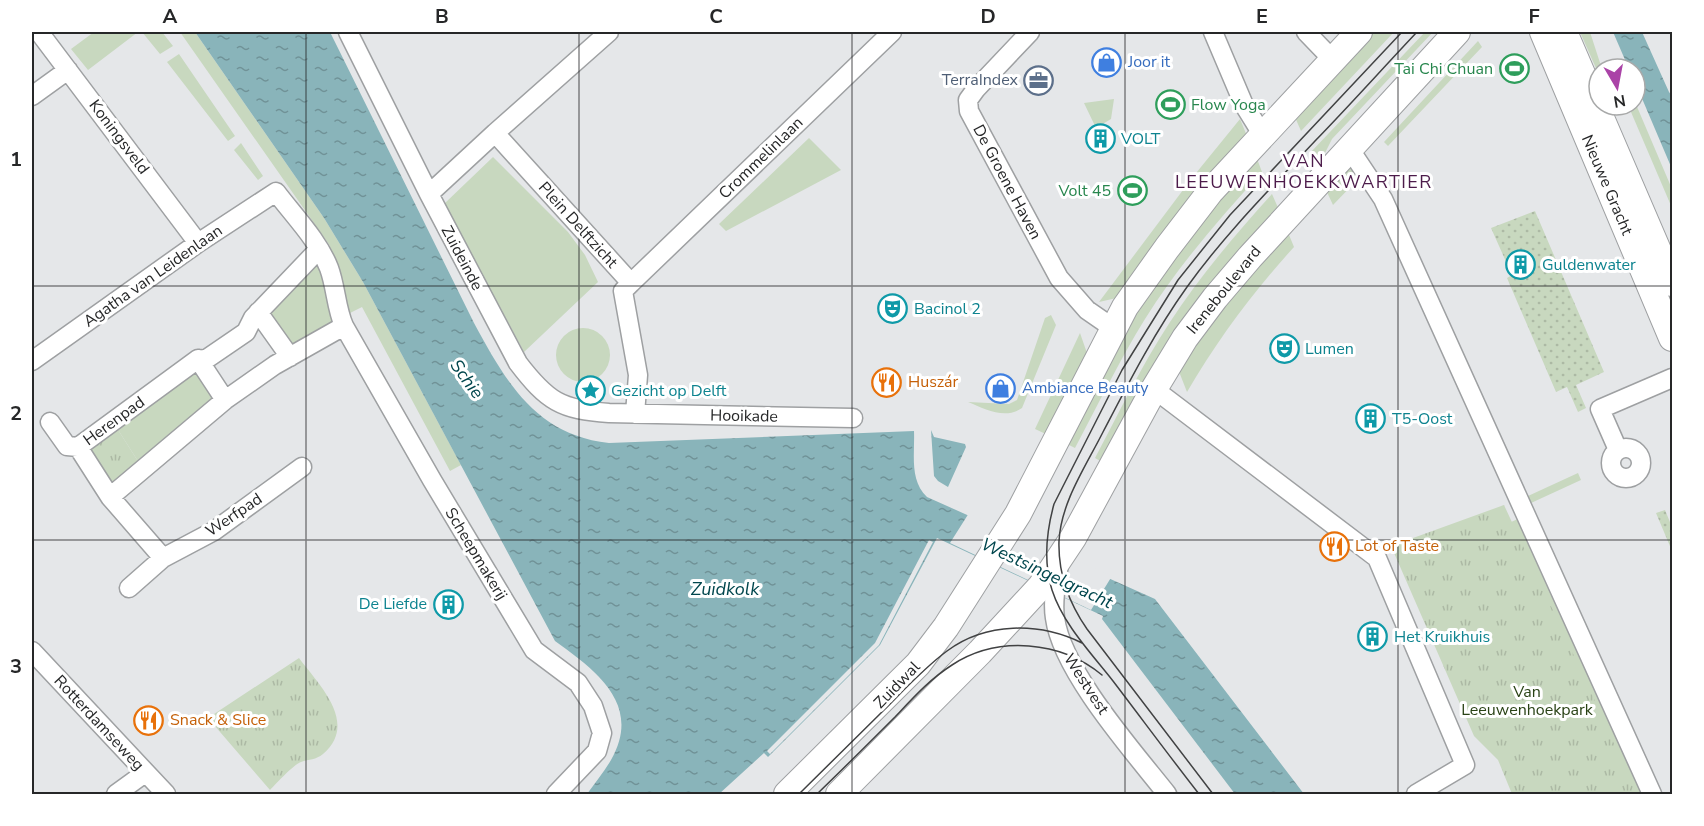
<svg xmlns="http://www.w3.org/2000/svg" width="1704" height="826" font-family="'Nunito Sans',sans-serif">
  <defs>
    <pattern id="park-tufts" width="24" height="20" patternUnits="userSpaceOnUse" patternTransform="scale(1.5)"><rect width="24" height="20" fill="#c8d8bf"/><path d="M3 7l-1-3M5 7V3M7 7l1-3M15 17l-1-3M17 17v-4M19 17l1-3" fill="none" stroke="#acb9a4"/></pattern>
    <pattern id="garden-dots" width="8" height="8" patternUnits="userSpaceOnUse" patternTransform="scale(1.5)"><rect width="8" height="8" fill="#c8d8bf"/><path d="M2 2h.1M6 6h.1" fill="none" stroke="#acb9a4" stroke-width="1.8" stroke-linecap="round"/></pattern>
    <pattern id="water-ripples" width="26" height="14" patternUnits="userSpaceOnUse" patternTransform="scale(1.5)"><rect width="26" height="14" fill="#89b4ba"/><path d="M2 4q2-2 4 0t4 0M15 11q2-2 4 0t4 0" fill="none" stroke="#709297"/></pattern>
  </defs>
  <rect width="100%" height="100%" fill="#e5e7e9"/>
  <path fill="#c8d8bf" d="M 94,32 L 138,32 L 88,70 L 71,49 Z
    M 142,32 L 162,32 L 173,46 L 160,54 Z
    M 180,32 L 195,32 L 324,218 L 363,282 L 461,465 L 450,471 L 362,307 L 350,313 L 339,276 L 325,249 L 330,246 Z
    M 1373,32 L 1394,32 L 1301,131 L 1294,115 Z
    M 1425,32 L 1433,32 L 1332,139 L 1317,169 L 1310,153 Z
    M 1580,32 L 1590,32 L 1602,69 L 1599,69 L 1599,75 Z
    M 1478,41 L 1482,47 L 1388,146 L 1384,142 Z
    M 179,54 L 235,136 L 228,141 L 167,62 Z
    M 1114,99 L 1111,119 L 1096,128 L 1084,103 Z
    M 1635,102 L 1672,189 L 1672,208 L 1628,105 L 1635,105 Z
    M 1240,119 L 1247,136 L 1121,297 L 1099,302 L 1192,178 Z
    M 809,138 L 841,170 L 726,231 L 719,224 Z
    M 241,143 L 263,176 L 258,180 L 234,150 Z
    M 1256,156 L 1262,172 C 1220,218 1178,266 1145,319 C 1119,361 1098,405 1075,448 L 1067,444 C 1097,384 1126,322 1165,267 C 1192,228 1226,193 1256,156 Z
    M 493,157 L 568,232 L 585,255 L 598,282 L 524,352 L 444,204 Z
    M 1353,164 L 1360,177 L 1333,205 L 1326,190 Z
    M 1272,194 L 1279,210 L 1104,463 L 1095,458 C 1119,413 1141,366 1170,322 C 1200,276 1235,235 1272,194 Z
    M 1287,230 L 1294,247 C 1253,292 1218,339 1187,392 L 1178,369 L 1207,325 Z
    M 318,258 L 339,327 L 293,352 L 264,310 Z
    M 1051,315 L 1056,325 L 1022,408 C 1005,420 985,409 968,402 L 1009,404 L 1017,400 L 1045,318 Z
    M556 355a27 27 0 1 1 54 0a27 27 0 1 1-54 0Z
    M 1080,333 L 1088,356 L 1048,435 L 1035,429 Z
    M 196,367 L 219,398 L 141,466 L 115,425 Z
    M 1578,473 L 1581,480 L 1531,503 L 1528,496 Z
    M 1520,518 L 1646,794 L 1590,794 L 1491,531 Z"/>
  <path fill="url(#park-tufts)" d="M 115,425 L 141,466 L 118,482 L 108,481 L 86,446 Z
    M 1504,505 L 1601,714 L 1636,794 L 1512,794 L 1498,760 L 1474,736 L 1391,546 Z
    M 299,658 C 319,685 359,723 323,754 C 316,760 309,759 301,762 C 293,765 277,783 270,790 L 208,718 Z"/>
  <path fill="url(#garden-dots)" d="M 1535,211 L 1604,372 L 1576,385 L 1586,408 L 1578,412 L 1567,387 L 1556,392 L 1507,278 L 1512,275 L 1491,228 Z
    M 1665,510 L 1672,527 L 1672,551 L 1656,513 Z"/>
  <path fill="url(#water-ripples)" d="M 195,32 L 330,32 L 474,323 C 506,382 536,435 609,443 L 914,431 C 915,453 909,480 927,497 L 1155,599 L 1304,794 L 1235,794 L 1102,619 L 1103,616 L 937,538 L 880,645 L 768,757 L 764,753 L 719,794 L 587,794 C 595,783 604,772 611,760 C 643,704 595,670 555,641 L 363,282 L 324,218 Z
    M 1613,32 L 1642,32 L 1669,92 L 1672,96 L 1672,169 L 1635,82 L 1635,69 L 1629,69 Z
    M 931,430 L 934,437 L 965,444 L 966,447 L 948,487 L 938,481 L 934,476 Z"/>
  <path fill="#e5e7e9" d="M 969,513 L 1112,576 L 1091,610 L 950,543 Z
    M 929,540 L 933,542 L 879,645 L 770,754 L 767,751 L 875,643 Z"/>
  <g fill="none" stroke-linecap="round" stroke-linejoin="round">
    <defs>
      <path id="street" d="M 39,32 L 198,243
        M 348,32 L 429,194 L 518,363 C 547,401 561,410 609,413 L 853,418
        M 1030,32 L 976,89 L 968,100 L 969,111 L 1059,278 L 1087,310 L 1113,328
        M 1213,32 L 1244,105 L 1262,134
        M 1306,32 L 1333,60
        M 32,96 L 68,70
        M 495,133 L 609,32
        M 1349,148 L 1383,199 L 1652,794
        M 429,194 L 495,133 L 631,283 L 623,291 L 638,375 L 635,414
        M 319,249 L 253,318 L 246,332 L 205,360 L 198,359 L 225,400 L 275,365 L 344,326
        M 631,283 L 892,32
        M 258,312 L 290,357
        M 32,361 L 198,243 L 276,192 C 294,216 318,240 329,268 C 336,287 336,308 344,326 L 432,480 L 534,650 L 578,683 L 593,706 L 602,733 L 597,751 L 556,794
        M 1154,389 L 1377,558 L 1465,765 L 1416,794
        M 50,422 L 67,446 L 78,447
        M1611 463a15 15 0 1 1 30 0a15 15 0 1 1-30 0Z
        M 1618,450 L 1600,409 L 1672,378
        M 110,497 L 225,400
        M 163,558 L 214,531 L 302,467
        M 1059,563 C 1057,581 1052,599 1055,618 C 1062,671 1133,751 1167,794
        M 129,588 L 163,558 L 110,497 L 78,447 L 198,359
        M 32,651 L 166,794
        M 116,794 L 145,773"/>
      <path id="secondary" d="M 1543,32 L 1672,338
        M 1564,32 L 1672,283
        M 787,794 L 918,664 L 946,627 L 1018,514 L 1125,307 L 1167,248 L 1210,192 L 1359,32
        M 839,794 L 980,652 L 1041,586 L 1073,538 L 1154,389 L 1185,338 L 1215,298 L 1250,257 L 1457,32"/>
    </defs>
    <use href="#street" stroke="#9ea0a2" stroke-width="21"/>
    <use href="#secondary" stroke="#9ea0a2" stroke-width="28"/>
    <use href="#street" stroke="#fff" stroke-width="18"/>
    <use href="#secondary" stroke="#fff" stroke-width="26"/>
    <path stroke="#414243" stroke-width="1.5" d="M 799,794 C 827,766 856,738 884,710 C 904,690 924,668 947,651 C 986,622 1039,622 1082,643
      M 817,794 C 843,769 869,743 895,717 C 913,698 930,679 952,665 C 998,635 1061,641 1102,675
      M 1199,794 C 1170,757 1142,719 1113,681 C 1091,653 1063,624 1052,590 C 1043,561 1046,533 1054,504 L 1122,370 L 1178,280 L 1230,215 L 1402,32
      M 1213,794 L 1087,629 C 1069,603 1058,573 1059,541 C 1061,502 1086,466 1103,432 C 1129,382 1154,333 1187,287 C 1225,234 1271,188 1315,141 C 1350,105 1383,68 1417,32"/>
  </g>
  <path fill="none" stroke="#262728" stroke-width="1.5" stroke-opacity="0.55" d="M 306,32 L 306,794M 579,32 L 579,794M 852,32 L 852,794M 1125,32 L 1125,794M 1398,32 L 1398,794M 32,286 L 1672,286M 32,540 L 1672,540"/>
  <defs>
    <symbol id="shop-ring" viewBox="-11 -11 22 22"><circle r="9.5" fill="#fff" stroke="#3f7fe0" stroke-width="1.5"/><path d="M-5-2.5h2.3a2.7 3.5 0 0 1 5.4 0H5L5.5 6h-11ZM-1.5-2.5h3a1.5 2.3 0 0 0-3 0Z" fill="#3f7fe0"/></symbol>
    <symbol id="stadium-ring" viewBox="-11 -11 22 22"><circle r="9.5" fill="#fff" stroke="#2e9e5b" stroke-width="1.5"/><path d="M0-5a6.5 5 0 1 0 0 10a6.5 5 0 1 0 0-10ZM-3.5-1.8h7v3.6h-7Z" fill="#2e9e5b"/></symbol>
    <symbol id="office-ring" viewBox="-11 -11 22 22"><circle r="9.5" fill="#fff" stroke="#5c6f8a" stroke-width="1.5"/><path d="M-6-3h4V-5.5h4V-3h4V5H-6ZM-1-4.5V-3h2v-1.5ZM-6 0V1H6V0Z" fill="#5c6f8a"/></symbol>
    <symbol id="building-ring" viewBox="-11 -11 22 22"><circle r="9.5" fill="#fff" stroke="#0f9aa8" stroke-width="1.5"/><path d="M-4-6H4V6H1V3H-1V6H-4ZM-2.5-4.3h1.7v1.8h-1.7ZM.8-4.3h1.7v1.8H.8ZM-2.5-1h1.7V.8h-1.7ZM.8-1h1.7V.8H.8Z" fill="#0f9aa8"/></symbol>
    <symbol id="theatre-ring" viewBox="-11 -11 22 22"><circle r="9.5" fill="#fff" stroke="#0f9aa8" stroke-width="1.5"/><path d="M-5-5.5Q0-4 5-5.5V0Q5 5 0 6Q-5 5-5 0ZM-3.3-2.5H-1v1.5H-3.3ZM1-2.5H3.3v1.5H1ZM-2.8 1Q0 5.5 2.8 1Z" fill="#0f9aa8"/></symbol>
    <symbol id="restaurant-ring" viewBox="-11 -11 22 22"><circle r="9.5" fill="#fff" stroke="#e8710a" stroke-width="1.5"/><path d="M-5-6h1v4h1v-4h1v4h1v-4h1v5L-1.5 .5V6h-2V.5L-5-1ZM5-6V6H3V1.5H1.5Q1.5-4 5-6Z" fill="#e8710a"/></symbol>
    <symbol id="sight-ring" viewBox="-11 -11 22 22"><circle r="9.5" fill="#fff" stroke="#0f9aa8" stroke-width="1.5"/><path d="M0-6L1.8-2.2L6-1.7L2.9 1.2L3.7 5.4L0 3.3L-3.7 5.4L-2.9 1.2L-6-1.7L-1.8-2.2Z" fill="#0f9aa8"/></symbol>
  </defs>
  <g fill-rule="evenodd">
    <use href="#shop-ring" x="1090" y="46" width="33" height="33"/>
    <use href="#stadium-ring" x="1498" y="52" width="33" height="33"/>
    <use href="#office-ring" x="1022" y="64" width="33" height="33"/>
    <use href="#stadium-ring" x="1154" y="88" width="33" height="33"/>
    <use href="#building-ring" x="1084" y="122" width="33" height="33"/>
    <use href="#stadium-ring" x="1116" y="174" width="33" height="33"/>
    <use href="#building-ring" x="1504" y="248" width="33" height="33"/>
    <use href="#theatre-ring" x="876" y="292" width="33" height="33"/>
    <use href="#theatre-ring" x="1268" y="332" width="33" height="33"/>
    <use href="#restaurant-ring" x="870" y="366" width="33" height="33"/>
    <use href="#shop-ring" x="984" y="372" width="33" height="33"/>
    <use href="#sight-ring" x="574" y="374" width="33" height="33"/>
    <use href="#building-ring" x="1354" y="402" width="33" height="33"/>
    <use href="#restaurant-ring" x="1318" y="530" width="33" height="33"/>
    <use href="#building-ring" x="432" y="588" width="33" height="33"/>
    <use href="#building-ring" x="1356" y="620" width="33" height="33"/>
    <use href="#restaurant-ring" x="132" y="704" width="33" height="33"/>
  </g>
  <g text-anchor="middle" dominant-baseline="central" stroke-width="6" stroke-linejoin="round" paint-order="stroke">
    <g font-size="16" fill="#366cbe" stroke="#fff" text-anchor="start">
      <text x="1128" y="62">Joor it</text>
      <text x="1022" y="388">Ambiance Beauty</text>
    </g>
    <g font-size="16" fill="#27864d" stroke="#fff" text-anchor="end">
      <text x="1493" y="69">Tai Chi Chuan</text>
      <text x="1191" y="105" text-anchor="start">Flow Yoga</text>
      <text x="1111" y="191">Volt 45</text>
    </g>
    <g font-size="16" fill="#4e5e75" stroke="#fff" text-anchor="end">
      <text x="1018" y="80">TerraIndex</text>
    </g>
    <g font-size="16" fill="#262728" stroke="#fff">
      <text transform="translate(119 137) rotate(53)">Koningsveld</text>
      <text transform="translate(761 158) rotate(-44)">Crommelinlaan</text>
      <text transform="translate(1007 182) rotate(62)">De Groene Haven</text>
      <text transform="translate(1607 185) rotate(67)">Nieuwe Gracht</text>
      <text transform="translate(578 225) rotate(48)">Plein Delftzicht</text>
      <text transform="translate(462 258) rotate(62)">Zuideinde</text>
      <text transform="translate(153 276) rotate(-35)">Agatha van Leidenlaan</text>
      <text transform="translate(1224 290) rotate(-51)">Ireneboulevard</text>
      <text transform="translate(744 416) rotate(1)">Hooikade</text>
      <text transform="translate(114 421) rotate(-36)">Herenpad</text>
      <text transform="translate(234 515) rotate(-34)">Werfpad</text>
      <text transform="translate(476 554) rotate(59)">Scheepmakerij</text>
      <text transform="translate(1086 684) rotate(57)">Westvest</text>
      <text transform="translate(897 685) rotate(-46)">Zuidwal</text>
      <text transform="translate(99 723) rotate(47)">Rotterdamseweg</text>
    </g>
    <g font-size="16" fill="#0d838f" stroke="#fff" text-anchor="start">
      <text x="1121" y="139">VOLT</text>
      <text x="1542" y="265">Guldenwater</text>
      <text x="914" y="309">Bacinol 2</text>
      <text x="1305" y="349">Lumen</text>
      <text x="611" y="391">Gezicht op Delft</text>
      <text x="1392" y="419">T5-Oost</text>
      <text x="427" y="604" text-anchor="end">De Liefde</text>
      <text x="1394" y="637">Het Kruikhuis</text>
    </g>
    <g font-size="16" fill="#c56008" stroke="#fff" text-anchor="start">
      <text x="908" y="382">Huszár</text>
      <text x="1355" y="546">Lot of Taste</text>
      <text x="170" y="720">Snack &amp; Slice</text>
    </g>
    <g font-size="16" fill="#294215" stroke="#fff">
      <text x="1527" y="692">Van<tspan x="1527" dy="18">Leeuwenhoekpark</tspan></text>
    </g>
    <g font-size="18" letter-spacing="1.5" fill="#4c1b4a" stroke="#fff">
      <text x="1304" y="161">VAN<tspan x="1304" dy="21">LEEUWENHOEKKWARTIER</tspan></text>
    </g>
    <g font-size="18" font-style="italic" fill="#01464d" stroke="#fff">
      <text transform="translate(467 379) rotate(54)">Schie</text>
      <text transform="translate(1047 573) rotate(25)">Westsingelgracht</text>
      <text x="725" y="589">Zuidkolk</text>
    </g>
  </g>
  <rect width="1704" height="826" fill="none" stroke="#ffffff" stroke-width="66"/>
  <g transform="translate(1617 87) rotate(170)"><circle r="28" fill="#ffffff" stroke="#a8a9a9" stroke-width="1.5"/>
  <path d="M0-4.5L10 22L0 15L-10 22Z" fill="#aa43a7"/>
  <text y="-9" font-size="16" font-weight="bold" text-anchor="middle" fill="#262728">N</text>
  </g>
  <rect x="33" y="33" width="1638" height="760" fill="none" stroke="#262728" stroke-width="2"/>
  <g font-size="20" text-anchor="middle" font-weight="bold" fill="#262728">
    <text x="170" y="23">A</text>
    <text x="442" y="23">B</text>
    <text x="716" y="23">C</text>
    <text x="988" y="23">D</text>
    <text x="1262" y="23">E</text>
    <text x="1534" y="23">F</text>
    <text x="16" y="166">1</text>
    <text x="16" y="420">2</text>
    <text x="16" y="673">3</text>
  </g>
</svg>
